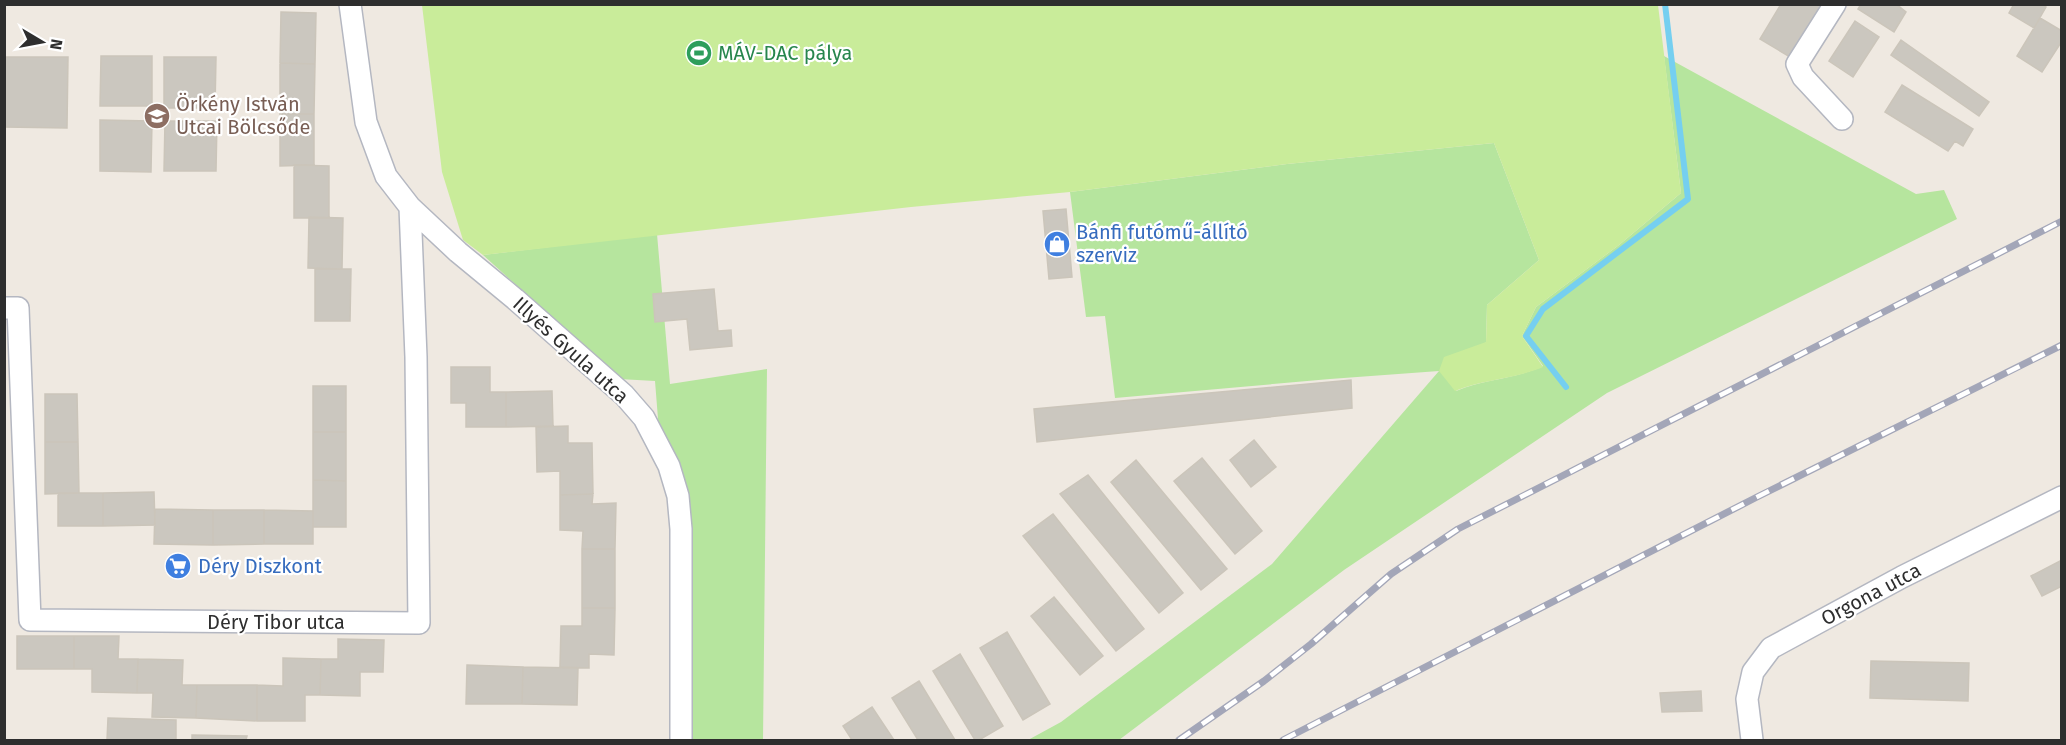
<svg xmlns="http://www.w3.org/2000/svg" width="2066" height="745" font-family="'Fira Sans',sans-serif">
  <rect width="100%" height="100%" fill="#efe9e1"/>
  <path fill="#b6e59e" d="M 1664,56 L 1916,194 L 1944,190 L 1957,219 L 1607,393 L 1344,570 L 1119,740 L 1028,740 L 1061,722 L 1272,564 L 1439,371 L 1330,379 L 1115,398 L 1105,316 L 1086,317 L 1070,192 L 1287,164 L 1494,143 L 1539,260 L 1487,305 L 1486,342 L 1456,391 C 1484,379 1516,379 1543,366 L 1522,336 L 1536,307 L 1619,245 L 1681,193 Z
    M 657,234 L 670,384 L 767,369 L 763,740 L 689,740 L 686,531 L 662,469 L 655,381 L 619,379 L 483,255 Z"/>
  <path fill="#c9ec9a" d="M 422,5 L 1658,5 L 1681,193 L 1619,245 L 1536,307 L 1522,336 L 1543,367 C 1515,379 1484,379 1455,391 L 1439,371 L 1444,357 L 1486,342 L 1487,305 L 1539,260 L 1494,143 L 1287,164 L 1070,192 L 911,207 L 483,255 L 463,240 L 442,172 Z"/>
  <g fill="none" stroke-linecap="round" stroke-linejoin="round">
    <path stroke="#75cff0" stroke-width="6" d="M 1566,387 L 1526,336 L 1543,309 L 1688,199 L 1665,4"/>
  </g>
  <path fill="#cbc7bf" stroke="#cbc5ba" stroke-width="1.5" d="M 1781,4 L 1822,4 L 1790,57 L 1760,39 Z
    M 1861,4 L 1896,4 L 1906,12 L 1894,32 L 1858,9 Z
    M 2014,4 L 2042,4 L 2046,7 L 2034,28 L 2009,13 Z
    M 281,12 L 316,13 L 315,64 L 280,63 Z
    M 2040,18 L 2062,31 L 2062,41 L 2042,72 L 2017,56 Z
    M 1855,21 L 1879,37 L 1853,77 L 1829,61 Z
    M 1901,40 L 1989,102 L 1979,116 L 1891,55 Z
    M 101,56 L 152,56 L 152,106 L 100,106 Z
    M 4,57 L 68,57 L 67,128 L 4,127 Z
    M 164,57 L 216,57 L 215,108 L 164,108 Z
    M 280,63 L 315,64 L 314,114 L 280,114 Z
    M 1902,85 L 1973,129 L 1963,146 L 1955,141 L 1948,151 L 1885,112 Z
    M 280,114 L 314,114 L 314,165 L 280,166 Z
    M 100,120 L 152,121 L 151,172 L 100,171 Z
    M 165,121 L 217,121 L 216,171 L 164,171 Z
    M 294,165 L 329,166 L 329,218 L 294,218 Z
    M 1066,209 L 1072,277 L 1049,279 L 1043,211 Z
    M 309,217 L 343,218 L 342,269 L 308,268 Z
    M 315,269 L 351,269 L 350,321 L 315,321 Z
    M 714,289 L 718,331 L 731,330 L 732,346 L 690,350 L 687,319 L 655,322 L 653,294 Z
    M 451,367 L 490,367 L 490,392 L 506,392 L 506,427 L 466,427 L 466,403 L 451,403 Z
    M 1351,380 L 1352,408 L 1037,442 L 1034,409 Z
    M 313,386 L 346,386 L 346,432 L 313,432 Z
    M 552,391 L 553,426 L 506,427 L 506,392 Z
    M 45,394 L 77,394 L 78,442 L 45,442 Z
    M 568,426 L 568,443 L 592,443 L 593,494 L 560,495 L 560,471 L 537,472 L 536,427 Z
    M 313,432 L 346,432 L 346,481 L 313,480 Z
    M 1254,440 L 1276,467 L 1251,487 L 1230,460 Z
    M 45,442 L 78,442 L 79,493 L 45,494 Z
    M 1202,458 L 1262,531 L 1235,554 L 1174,481 Z
    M 1136,460 L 1227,569 L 1201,590 L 1111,482 Z
    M 1088,475 L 1183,593 L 1159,613 L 1060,494 Z
    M 313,480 L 346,481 L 346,527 L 313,527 Z
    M 154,492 L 155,525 L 103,526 L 103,493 Z
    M 58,493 L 103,493 L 103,526 L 58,526 Z
    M 593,494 L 592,504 L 616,503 L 615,549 L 582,549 L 583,531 L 560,530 L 560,495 Z
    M 155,509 L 213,510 L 213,545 L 154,544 Z
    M 213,510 L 264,510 L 264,544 L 213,545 Z
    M 264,510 L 313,511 L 313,544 L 264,544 Z
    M 1053,514 L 1144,629 L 1116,651 L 1023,536 Z
    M 582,549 L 615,549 L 615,608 L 582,608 Z
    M 2062,560 L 2062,586 L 2042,596 L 2031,576 Z
    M 1054,597 L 1103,656 L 1080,675 L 1031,616 Z
    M 582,608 L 615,608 L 614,655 L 589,654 L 589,668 L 560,667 L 561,626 L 582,626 Z
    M 1007,632 L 1050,704 L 1023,720 L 980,648 Z
    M 17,636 L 74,636 L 74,669 L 17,669 Z
    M 74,636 L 119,636 L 118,659 L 138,659 L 137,693 L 92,692 L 92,669 L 74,669 Z
    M 338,639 L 384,640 L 383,672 L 360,672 L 360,696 L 320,695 L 321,659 L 338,659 Z
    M 960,654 L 1003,726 L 979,740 L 975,740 L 933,671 Z
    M 283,658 L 321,659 L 320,695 L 305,695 L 305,721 L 257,721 L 257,685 L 283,686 Z
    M 138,659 L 183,660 L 182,685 L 197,685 L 196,718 L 152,717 L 153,693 L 137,693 Z
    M 1871,661 L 1969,663 L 1968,701 L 1870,698 Z
    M 467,665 L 523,667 L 522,704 L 466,704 Z
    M 523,667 L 578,668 L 577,705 L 522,704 Z
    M 919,681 L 955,740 L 918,740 L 892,698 Z
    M 197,685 L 257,685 L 257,721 L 196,718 Z
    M 1701,691 L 1702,711 L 1662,712 L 1660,693 Z
    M 872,707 L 894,740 L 852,740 L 843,726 Z
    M 108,718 L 176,720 L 176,740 L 107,740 Z
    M 192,735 L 247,736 L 246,740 L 192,740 Z"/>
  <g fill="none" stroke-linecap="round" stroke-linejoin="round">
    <defs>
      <path id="minor" d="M 350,4 L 366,122 L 386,176 L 410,207 L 458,252 L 515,299 L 624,395 L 644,418 L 669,466 L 678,496 L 681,529 L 681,740
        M 1835,4 L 1797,64 L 1803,77 L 1842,119
        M 4,308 L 18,308 L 30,620 L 419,623 L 416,357 L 410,207
        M 1752,740 L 1747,699 L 1753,672 L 1771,648 L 1902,577 L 2062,497"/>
    </defs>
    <use href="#minor" stroke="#b4b7c1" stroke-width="24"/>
    <use href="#minor" stroke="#fff" stroke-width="21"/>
    <defs>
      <path id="rail" d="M 1179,740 L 1264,681 L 1311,644 L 1391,574 L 1458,529 L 2062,221
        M 1283,740 L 1757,497 L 2062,345"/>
    </defs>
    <use href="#rail" stroke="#a3a6b8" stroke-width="7"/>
    <use href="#rail" stroke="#fff" stroke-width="4.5" stroke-dasharray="14" stroke-linecap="butt"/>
  </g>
  <defs>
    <symbol id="stadium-disc" viewBox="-11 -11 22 22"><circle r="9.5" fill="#2e9e5b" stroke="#fff"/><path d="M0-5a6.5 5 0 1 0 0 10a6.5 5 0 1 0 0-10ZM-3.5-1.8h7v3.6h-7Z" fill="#fff"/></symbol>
    <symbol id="school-disc" viewBox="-11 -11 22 22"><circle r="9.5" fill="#8d6e63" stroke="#fff"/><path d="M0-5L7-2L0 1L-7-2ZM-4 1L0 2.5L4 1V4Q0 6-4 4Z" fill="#fff"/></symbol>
    <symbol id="shop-disc" viewBox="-11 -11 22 22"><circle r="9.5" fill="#3f7fe0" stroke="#fff"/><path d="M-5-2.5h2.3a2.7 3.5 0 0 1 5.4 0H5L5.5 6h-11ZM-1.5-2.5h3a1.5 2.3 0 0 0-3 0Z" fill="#fff"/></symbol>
    <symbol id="supermarket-disc" viewBox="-11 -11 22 22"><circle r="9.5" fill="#3f7fe0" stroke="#fff"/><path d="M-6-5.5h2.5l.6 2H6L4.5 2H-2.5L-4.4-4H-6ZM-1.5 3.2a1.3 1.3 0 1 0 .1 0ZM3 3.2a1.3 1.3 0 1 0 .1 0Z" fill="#fff"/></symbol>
  </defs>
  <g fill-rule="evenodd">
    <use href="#stadium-disc" x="684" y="38" width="30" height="30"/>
    <use href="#school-disc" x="142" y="101" width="30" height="30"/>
    <use href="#shop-disc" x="1042" y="229" width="30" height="30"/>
    <use href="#supermarket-disc" x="163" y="551" width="30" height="30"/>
  </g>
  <g text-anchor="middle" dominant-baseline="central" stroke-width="4.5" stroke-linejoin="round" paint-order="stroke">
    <g font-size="20" fill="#27864d" stroke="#fff" text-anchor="start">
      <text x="718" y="53">MÁV-DAC pálya</text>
    </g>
    <g font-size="20" fill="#785e54" stroke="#fff" text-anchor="start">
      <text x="176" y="104">Örkény István<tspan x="176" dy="23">Utcai Bölcsőde</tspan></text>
    </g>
    <g font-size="20" fill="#366cbe" stroke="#fff" text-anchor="start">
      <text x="1076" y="232">Bánfi futómű-állító<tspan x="1076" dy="23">szerviz</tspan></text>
      <text x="198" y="566">Déry Diszkont</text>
    </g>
    <g font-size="20" fill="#2e2e2e" stroke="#fff">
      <text transform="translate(571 350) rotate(42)">Illyés Gyula utca</text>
      <text transform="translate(1871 594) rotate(-28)">Orgona utca</text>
      <text x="276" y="622">Déry Tibor utca</text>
    </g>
  </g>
  <rect width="2066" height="745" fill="none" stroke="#2e2e2e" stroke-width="12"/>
  <g transform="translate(42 42) rotate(100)" stroke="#ffffff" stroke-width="4.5" paint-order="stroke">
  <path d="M0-4.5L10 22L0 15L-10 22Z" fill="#2e2e2e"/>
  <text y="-9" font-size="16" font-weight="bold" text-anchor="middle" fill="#2e2e2e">N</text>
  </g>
</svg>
